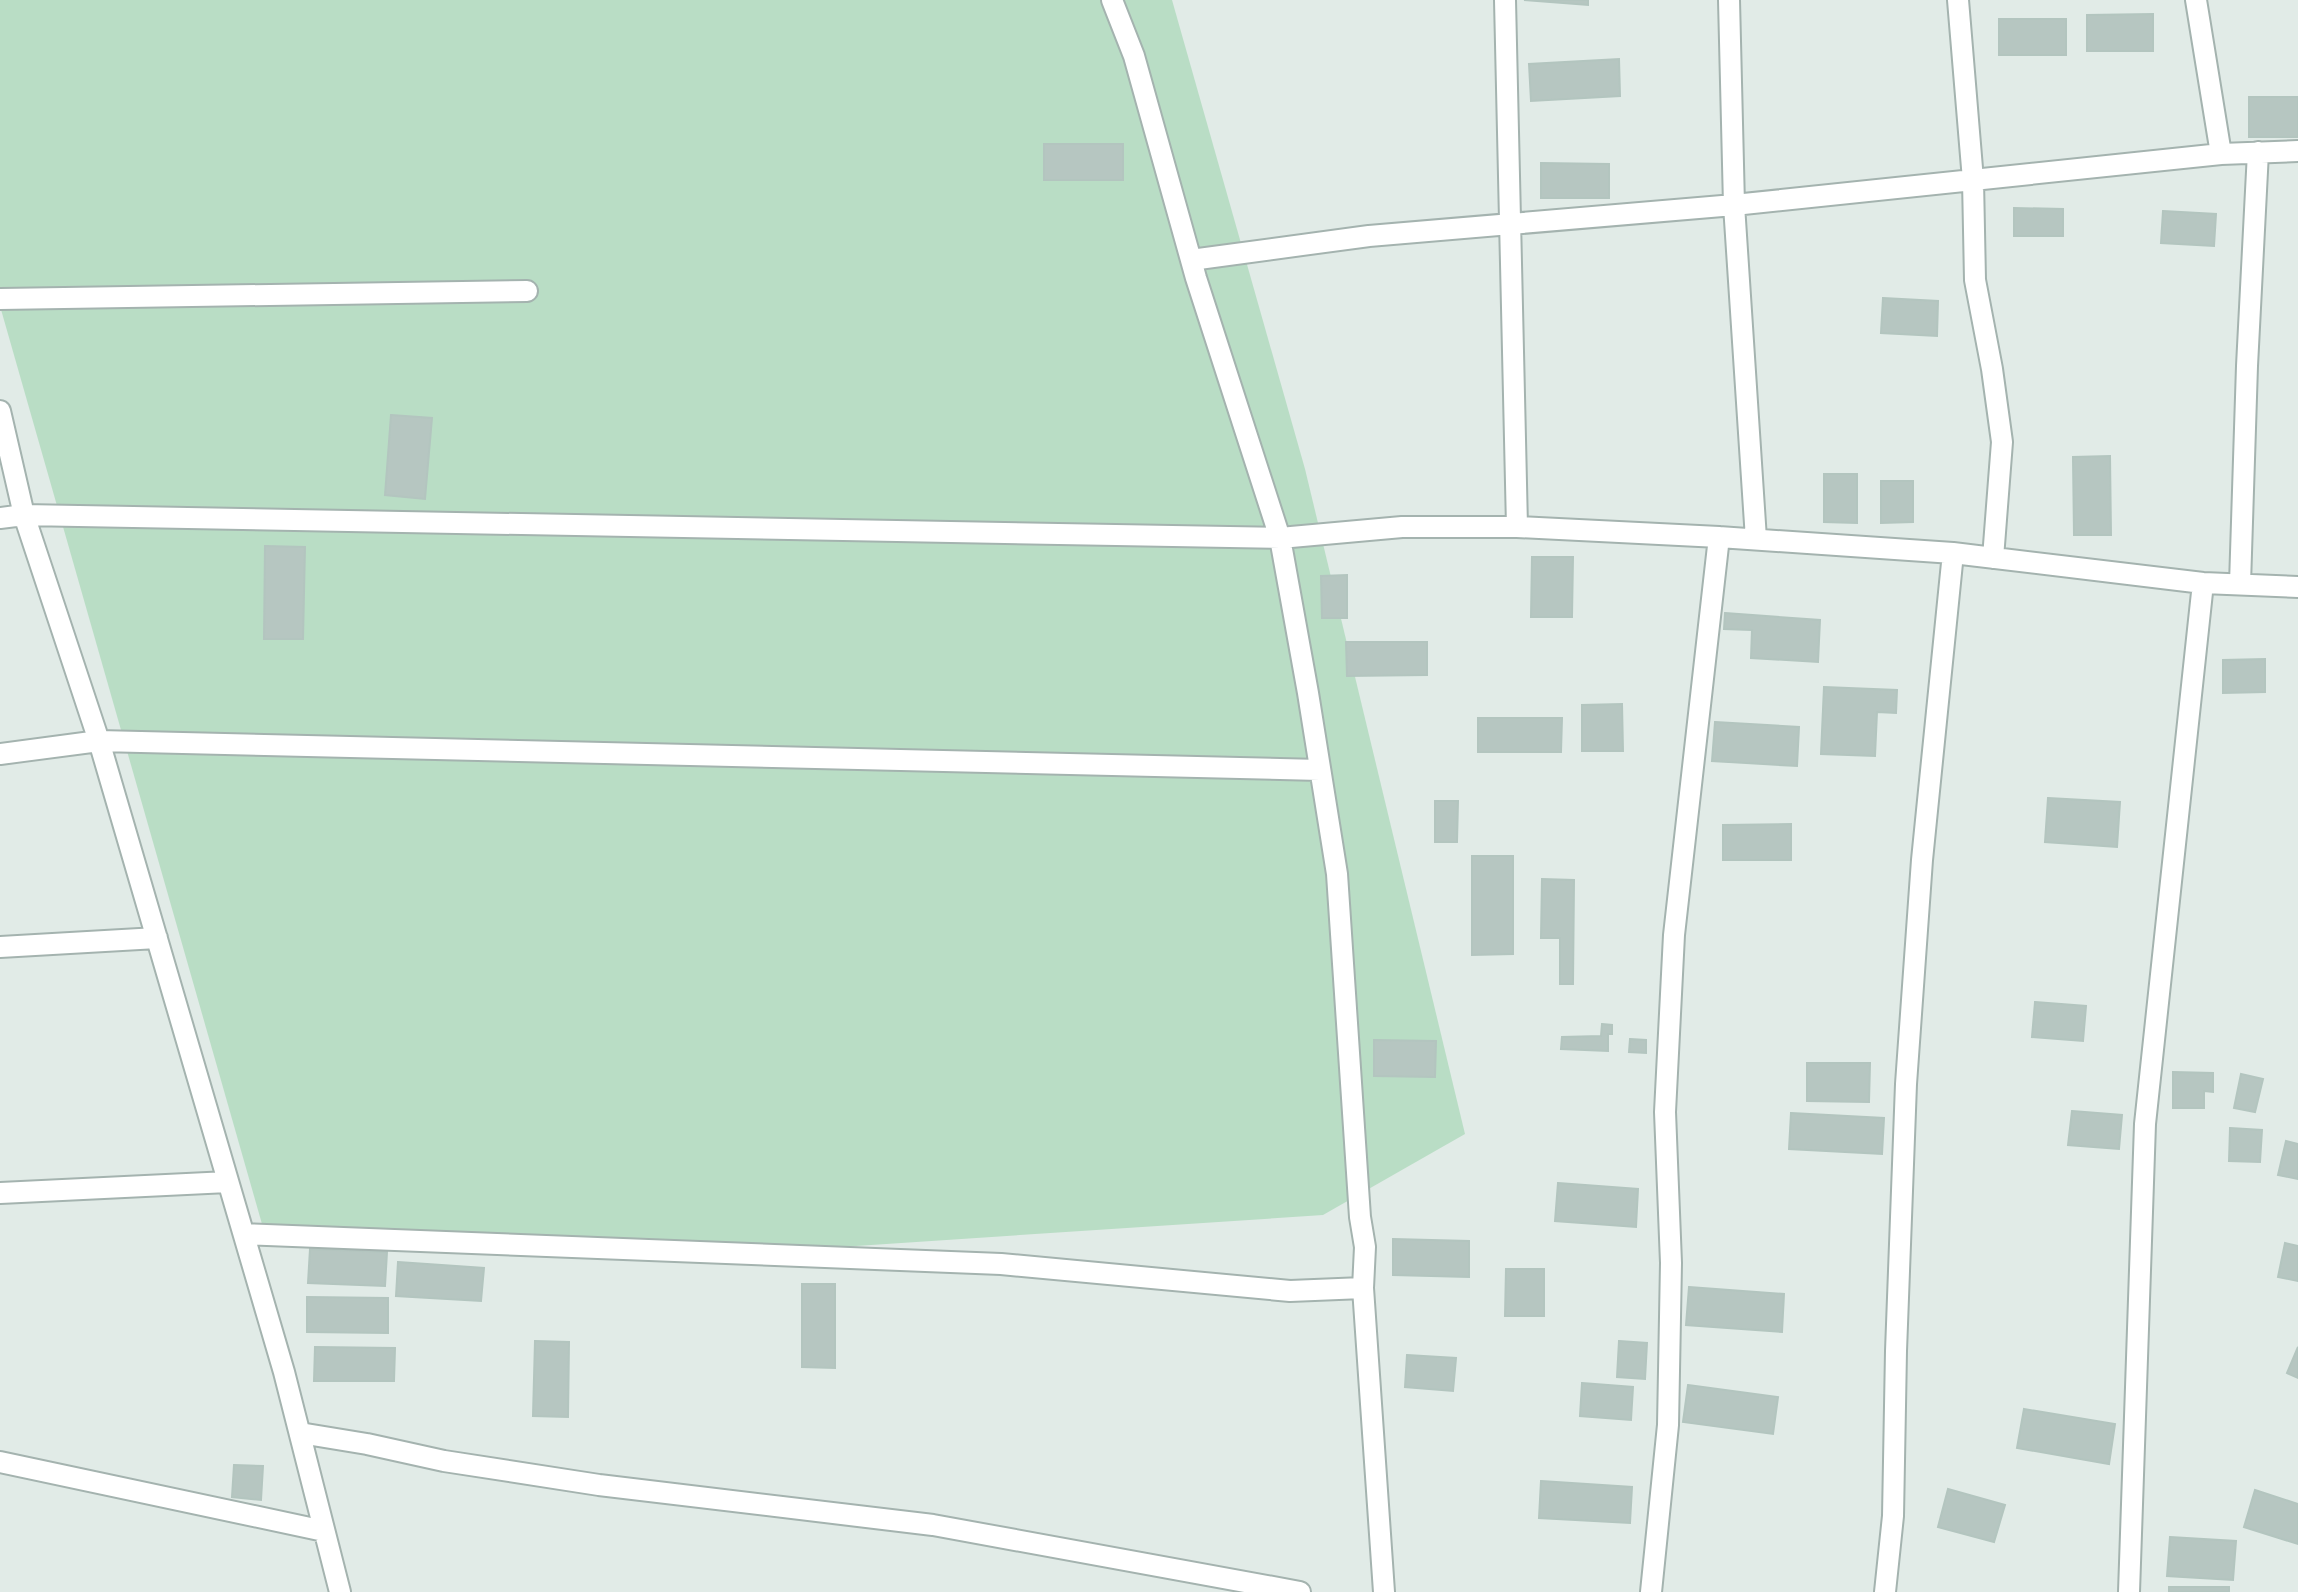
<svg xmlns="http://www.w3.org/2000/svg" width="2298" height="1592" font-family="Commissioner,sans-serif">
  <rect width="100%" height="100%" fill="#e1ebe7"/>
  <path fill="#b9ddc5" d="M 0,0 L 1172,0 L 1305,469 L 1465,1134 L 1323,1215 L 720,1255 L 268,1245 L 0,306 Z"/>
  <path fill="#b6c6c1" stroke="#b3c5bf" stroke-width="2" d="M 1524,0 L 1588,0 L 1588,5 Z
    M 2153,14 L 2153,51 L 2087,51 L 2087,15 Z
    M 1999,19 L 2066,19 L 2066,55 L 1999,55 Z
    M 1619,59 L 1620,96 L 1531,101 L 1529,64 Z
    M 2249,97 L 2298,97 L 2298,137 L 2249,137 Z
    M 1044,144 L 1123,144 L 1123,180 L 1044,180 Z
    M 1541,163 L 1609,164 L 1609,198 L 1541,198 Z
    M 2014,208 L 2063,209 L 2063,236 L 2014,236 Z
    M 2163,211 L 2216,214 L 2214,246 L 2161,243 Z
    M 1883,298 L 1938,301 L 1937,336 L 1881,333 Z
    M 391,415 L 432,418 L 425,499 L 385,495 Z
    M 2110,456 L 2111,535 L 2074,535 L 2073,457 Z
    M 1824,474 L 1857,474 L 1857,523 L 1824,522 Z
    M 1881,481 L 1913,481 L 1913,522 L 1881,523 Z
    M 265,546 L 305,547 L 303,639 L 264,639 Z
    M 1532,557 L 1573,557 L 1572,617 L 1531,617 Z
    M 1347,575 L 1347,618 L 1322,618 L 1321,576 Z
    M 1725,613 L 1820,620 L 1818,662 L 1751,658 L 1752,630 L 1724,629 Z
    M 1346,642 L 1427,642 L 1427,675 L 1347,676 Z
    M 2265,659 L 2265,692 L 2223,693 L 2223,660 Z
    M 1824,687 L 1897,690 L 1896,713 L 1877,712 L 1875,756 L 1821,754 Z
    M 1622,704 L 1623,751 L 1582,751 L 1582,705 Z
    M 1478,718 L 1562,718 L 1561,752 L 1478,752 Z
    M 1715,722 L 1799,727 L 1797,766 L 1712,761 Z
    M 2048,798 L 2120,802 L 2117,847 L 2045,842 Z
    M 1435,801 L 1458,801 L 1457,842 L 1435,842 Z
    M 1791,824 L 1791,860 L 1723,860 L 1723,825 Z
    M 1472,856 L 1513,856 L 1513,954 L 1472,955 Z
    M 1542,879 L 1574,880 L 1573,984 L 1560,984 L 1560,938 L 1541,938 Z
    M 2035,1002 L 2086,1006 L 2083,1041 L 2032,1037 Z
    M 1602,1024 L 1612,1025 L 1612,1034 L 1608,1034 L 1608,1051 L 1561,1049 L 1562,1037 L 1601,1036 Z
    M 1630,1039 L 1646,1040 L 1646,1053 L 1629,1052 Z
    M 1374,1040 L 1436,1041 L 1435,1077 L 1374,1076 Z
    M 1807,1063 L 1870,1063 L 1869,1102 L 1807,1101 Z
    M 2173,1072 L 2213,1073 L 2213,1092 L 2204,1091 L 2204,1108 L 2173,1108 Z
    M 2241,1074 L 2263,1079 L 2255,1112 L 2234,1108 Z
    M 2072,1111 L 2122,1115 L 2119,1149 L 2068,1145 Z
    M 1791,1113 L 1884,1118 L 1882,1154 L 1789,1149 Z
    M 2230,1128 L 2262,1130 L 2260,1162 L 2229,1161 Z
    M 2286,1141 L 2298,1144 L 2298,1179 L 2278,1175 Z
    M 1558,1183 L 1638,1189 L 1636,1227 L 1555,1221 Z
    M 1393,1239 L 1469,1241 L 1469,1277 L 1393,1275 Z
    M 2285,1243 L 2298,1246 L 2298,1281 L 2278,1277 Z
    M 310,1249 L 387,1252 L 385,1286 L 308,1283 Z
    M 398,1262 L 484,1268 L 481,1301 L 396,1296 Z
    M 1506,1269 L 1544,1269 L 1544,1316 L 1505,1316 Z
    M 802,1284 L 835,1284 L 835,1368 L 802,1367 Z
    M 1689,1287 L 1784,1294 L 1782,1332 L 1686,1325 Z
    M 307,1297 L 388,1298 L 388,1333 L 307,1332 Z
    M 535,1341 L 569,1342 L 568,1417 L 533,1416 Z
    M 1619,1341 L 1647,1343 L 1645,1379 L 1617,1377 Z
    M 315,1347 L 395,1348 L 394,1381 L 314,1381 Z
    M 2298,1347 L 2298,1378 L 2287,1373 Z
    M 1407,1355 L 1456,1358 L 1453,1391 L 1405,1387 Z
    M 1582,1383 L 1633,1387 L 1631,1420 L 1580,1416 Z
    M 1688,1385 L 1778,1397 L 1773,1434 L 1683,1422 Z
    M 2024,1409 L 2115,1424 L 2109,1464 L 2017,1448 Z
    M 234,1465 L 263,1466 L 261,1500 L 232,1497 Z
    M 1541,1481 L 1632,1487 L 1630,1523 L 1539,1518 Z
    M 1948,1489 L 2005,1505 L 1994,1542 L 1938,1527 Z
    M 2255,1490 L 2298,1504 L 2298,1544 L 2244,1527 Z
    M 2170,1537 L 2236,1541 L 2233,1580 L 2167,1576 Z
    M 2169,1587 L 2229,1587 L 2229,1592 L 2169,1592 Z"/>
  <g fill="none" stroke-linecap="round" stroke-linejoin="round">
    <defs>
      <path id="minor" d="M 1505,0 L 1517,527
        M 1729,0 L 1734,205 L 1756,539
        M 1958,0 L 1973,180 L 1975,280 L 1992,369 L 2002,442 L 1993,558
        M 2196,0 L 2221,154
        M 1191,260 L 1369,236 L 1734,205 L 2221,154 L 2298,151
        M 0,299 L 527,291
        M 0,411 L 24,515 L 99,741 L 284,1372 L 340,1592
        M 0,518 L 24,515 L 1280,538 L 1402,527 L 1517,527 L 1719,537 L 1953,553 L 2203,583 L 2298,587
        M 2240,584 L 2247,366 L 2258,152
        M 0,754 L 99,741 L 1320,770
        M 0,947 L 157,938
        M 0,1193 L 228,1182
        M 244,1234 L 1001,1264 L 1290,1291 L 1363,1288 L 1365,1247 L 1360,1217 L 1337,874 L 1308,693 L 1280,538 L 1196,278 L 1134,56 L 1112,0
        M 1363,1288 L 1384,1592
        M 300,1433 L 367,1444 L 444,1461 L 599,1485 L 933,1525 L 1300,1592
        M 0,1462 L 324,1531
        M 1651,1592 L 1668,1425 L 1671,1263 L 1665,1112 L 1674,935 L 1719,537
        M 1885,1592 L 1893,1516 L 1896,1351 L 1906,1084 L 1922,860 L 1953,553
        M 2129,1592 L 2145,1124 L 2203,583"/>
    </defs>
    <use href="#minor" stroke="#a4b3af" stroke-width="24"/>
    <use href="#minor" stroke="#fff" stroke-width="20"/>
  </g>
</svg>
